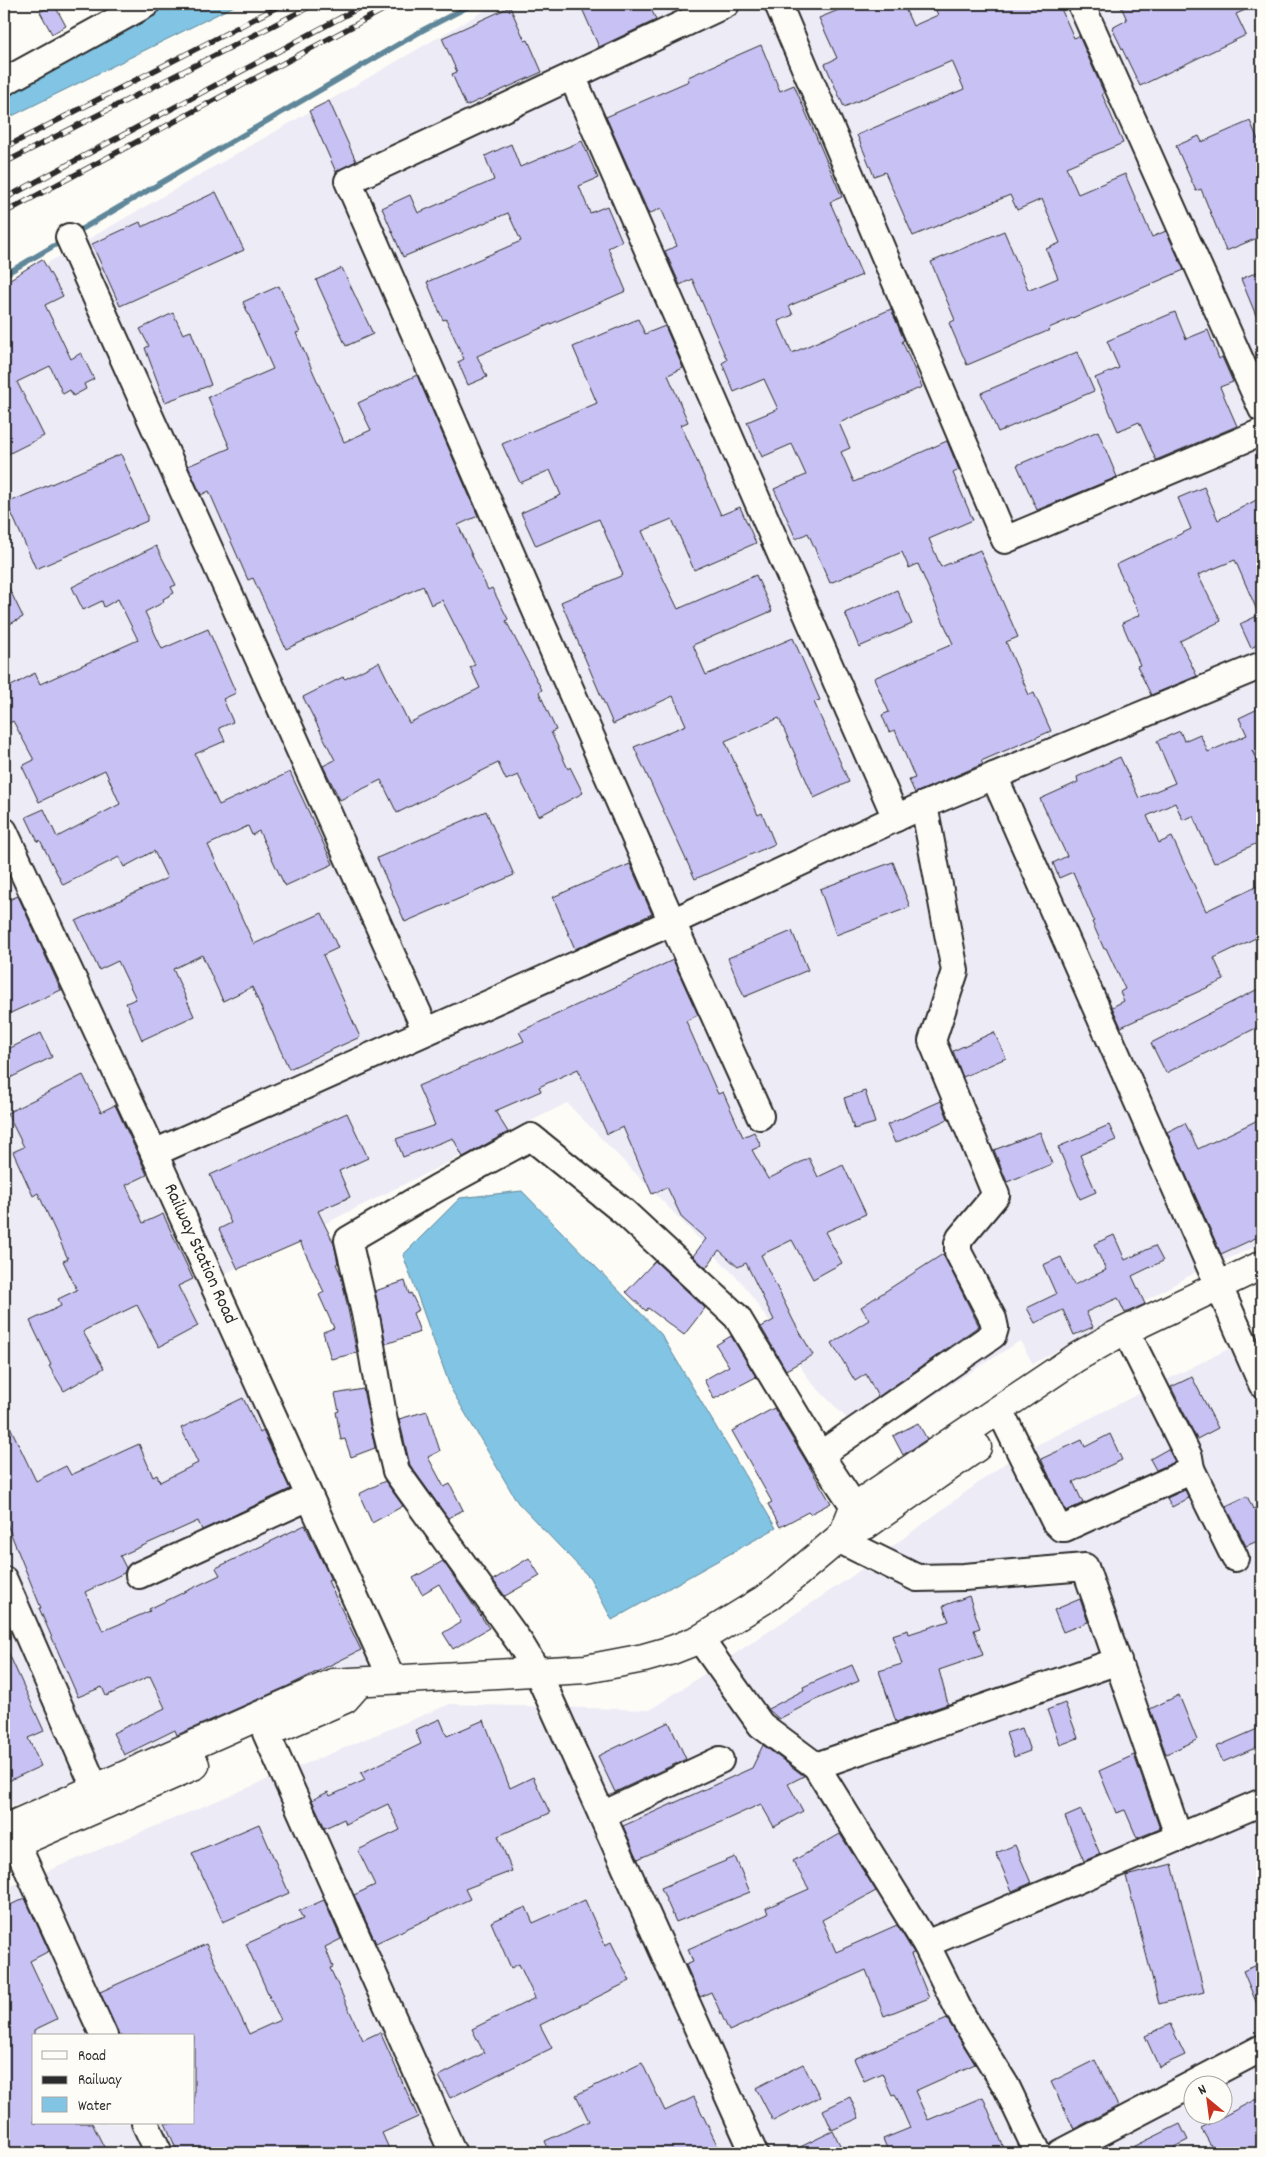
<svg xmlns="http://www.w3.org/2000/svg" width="1266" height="2157" font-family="Dekko,sans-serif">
  <rect width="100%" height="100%" fill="#fdfcf7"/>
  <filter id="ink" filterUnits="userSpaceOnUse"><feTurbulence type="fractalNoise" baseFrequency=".02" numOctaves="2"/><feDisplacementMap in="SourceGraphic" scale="10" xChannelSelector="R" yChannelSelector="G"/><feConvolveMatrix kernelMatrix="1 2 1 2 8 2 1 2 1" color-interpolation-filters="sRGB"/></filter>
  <g filter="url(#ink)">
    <path fill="#edebf6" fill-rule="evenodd" d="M 496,4 L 1262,4 L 1262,1244 L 1194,1273 L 1033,1364 L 1020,1341 L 866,1438 L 811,1382 L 743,1284 L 567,1103 L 202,1285 L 370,1665 L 4,1810 L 4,288 Z
      M 1262,1332 L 1262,2153 L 4,2153 L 4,1889 L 450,1704 L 650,1710 L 848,1579 L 1015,1456 ZM 34,2036 L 194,2036 L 194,2123 L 34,2123 ZM 1194,2084 L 1224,2084 L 1224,2114 L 1194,2114 Z"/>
    <path fill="#82c4e3" stroke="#5f8799" d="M 165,4 L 238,4 L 4,120 L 4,89 Z
      M 522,1191 L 661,1334 L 776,1528 L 612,1620 L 590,1578 L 518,1503 L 451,1389 L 403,1255 L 460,1198 Z"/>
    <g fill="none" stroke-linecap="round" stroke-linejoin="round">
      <path stroke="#5f8799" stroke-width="5.5" d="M 75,233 L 423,30 L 473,4
        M 4,275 L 62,241"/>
    </g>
    <path fill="#c8c2f4" stroke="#2b2b2b" d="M 54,4 L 66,26 L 52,34 L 40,12 Z
      M 580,4 L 649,4 L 656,20 L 599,47 Z
      M 853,4 L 903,4 L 913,26 L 938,15 L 933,4 L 1059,4 L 1074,38 L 1079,36 L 1104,93 L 1102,94 L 1123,143 L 1066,167 L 1078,194 L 1125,174 L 1152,237 L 1166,231 L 1184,270 L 1049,328 L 1050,330 L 967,365 L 949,323 L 955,320 L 931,262 L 1004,231 L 1028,289 L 1032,289 L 1058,278 L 1046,249 L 1060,243 L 1042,199 L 1017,210 L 1010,195 L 913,236 L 885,172 L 874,176 L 857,135 L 964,89 L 952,61 L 844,107 L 825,64 L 837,58 L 819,18 Z
      M 1120,4 L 1259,4 L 1236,14 L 1246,35 L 1140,86 L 1112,28 L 1127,20 Z
      M 510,7 L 525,41 L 528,40 L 542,72 L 466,106 L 452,74 L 457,72 L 442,38 Z
      M 761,45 L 780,91 L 794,85 L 842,197 L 830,202 L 862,275 L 789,306 L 793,315 L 778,321 L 792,353 L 891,309 L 904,340 L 902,341 L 922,387 L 839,423 L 850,448 L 841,452 L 854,482 L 947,441 L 959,470 L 953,473 L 973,520 L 929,539 L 941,567 L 980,550 L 1018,637 L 1006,642 L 1029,695 L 1034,693 L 1051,731 L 981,761 L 983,764 L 915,793 L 909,780 L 915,778 L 895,730 L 889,732 L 882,715 L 889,712 L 874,678 L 953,644 L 918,564 L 909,568 L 902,552 L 830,583 L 808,533 L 796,539 L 774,489 L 806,475 L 792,444 L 762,457 L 747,422 L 778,409 L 764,379 L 734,392 L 722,363 L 727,360 L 692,279 L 680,285 L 665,251 L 677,246 L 661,208 L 649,214 L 606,117 L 689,81 L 688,77 Z
      M 329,101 L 356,161 L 336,172 L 309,111 Z
      M 1250,121 L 1262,149 L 1262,236 L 1226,251 L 1201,189 L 1196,191 L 1176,146 L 1199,136 L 1202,142 Z
      M 582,141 L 598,178 L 579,186 L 590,213 L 607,206 L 622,241 L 608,248 L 626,291 L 477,356 L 487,377 L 468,385 L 458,362 L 464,359 L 446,319 L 443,320 L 427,282 L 521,241 L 508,213 L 403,257 L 382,208 L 410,195 L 418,213 L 494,180 L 485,156 L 511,144 L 520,167 Z
      M 216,192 L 244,250 L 120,306 L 92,244 L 140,222 L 142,227 Z
      M 42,259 L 63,296 L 45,305 L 71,359 L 81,353 L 94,379 L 84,384 L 86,389 L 73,396 L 70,390 L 63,394 L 50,366 L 17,382 L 44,436 L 4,456 L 4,283 Z
      M 342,268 L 373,334 L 346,346 L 316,280 Z
      M 1262,270 L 1262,330 L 1241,279 Z
      M 279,286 L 300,332 L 296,333 L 344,442 L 371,430 L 358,403 L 417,375 L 478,516 L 458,525 L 488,590 L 492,588 L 508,619 L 506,621 L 542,690 L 539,692 L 556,730 L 551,732 L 568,769 L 570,767 L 583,793 L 539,816 L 518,775 L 506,780 L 498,763 L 397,813 L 381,780 L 340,800 L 323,766 L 335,760 L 303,697 L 343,677 L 345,679 L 379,662 L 409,723 L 480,688 L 470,667 L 475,665 L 442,600 L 431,605 L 423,586 L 286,649 L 253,578 L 248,580 L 209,491 L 201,495 L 188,466 L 230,448 L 208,397 L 273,369 L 243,302 Z
      M 1175,312 L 1186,339 L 1208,330 L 1219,359 L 1222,357 L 1233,382 L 1220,387 L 1237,426 L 1156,460 L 1139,422 L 1118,431 L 1095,378 L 1119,368 L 1107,341 Z
      M 173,313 L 183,334 L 191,331 L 211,385 L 165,402 L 145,348 L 149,346 L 140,329 Z
      M 638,319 L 645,334 L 665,326 L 683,368 L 668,375 L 688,422 L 681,425 L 721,515 L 740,507 L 756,543 L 694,570 L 672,519 L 642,531 L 661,574 L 678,609 L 756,575 L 772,611 L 693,645 L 706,675 L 793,638 L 820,700 L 814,702 L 849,782 L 814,798 L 779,718 L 725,741 L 758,815 L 762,813 L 775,844 L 695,879 L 634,747 L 686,725 L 673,696 L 613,724 L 561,602 L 623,575 L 599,519 L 536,546 L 521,513 L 561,495 L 550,470 L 520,483 L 502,444 L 597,403 L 573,347 Z
      M 1077,352 L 1094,391 L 998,432 L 981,393 Z
      M 1098,431 L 1117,477 L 1037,510 L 1017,465 Z
      M 121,454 L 147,515 L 147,521 L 36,569 L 7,503 Z
      M 1204,487 L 1218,520 L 1262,497 L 1262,642 L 1251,648 L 1240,624 L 1259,615 L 1235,560 L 1198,575 L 1221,621 L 1180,641 L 1197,676 L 1151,695 L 1137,666 L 1140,665 L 1122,623 L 1140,615 L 1116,565 L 1191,529 L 1178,498 Z
      M 156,546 L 176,585 L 171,587 L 174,593 L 163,599 L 164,602 L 145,612 L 162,649 L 208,629 L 236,693 L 223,699 L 233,722 L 219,728 L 225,741 L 195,754 L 219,805 L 290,772 L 333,864 L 285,886 L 259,831 L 252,835 L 248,826 L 208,845 L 254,944 L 322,913 L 338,948 L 323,955 L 360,1037 L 289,1069 L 252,987 L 223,1001 L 202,955 L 173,969 L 194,1016 L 142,1040 L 126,1003 L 136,999 L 118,961 L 99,970 L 76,921 L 167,878 L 154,851 L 124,867 L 119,857 L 63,885 L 40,840 L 38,842 L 26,817 L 44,809 L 57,837 L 120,804 L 105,770 L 39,802 L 22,766 L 34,760 L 13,721 L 4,726 L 4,690 L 35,673 L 40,684 L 138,640 L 118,599 L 104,607 L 102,601 L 83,610 L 72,587 Z
      M 4,578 L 23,617 L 4,627 Z
      M 897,590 L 912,624 L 859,647 L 845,613 Z
      M 1262,707 L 1262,771 L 1252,750 L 1262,773 L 1262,841 L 1214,863 L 1193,816 L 1183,820 L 1175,803 L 1147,816 L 1159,843 L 1172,837 L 1206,911 L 1262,884 L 1262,935 L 1214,958 L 1224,980 L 1121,1027 L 1112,1007 L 1124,1001 L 1120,992 L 1125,989 L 1106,948 L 1104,949 L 1092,922 L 1094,921 L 1073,872 L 1059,878 L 1053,863 L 1067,856 L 1040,799 L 1078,782 L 1077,777 L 1120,757 L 1139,798 L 1175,783 L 1157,741 L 1180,731 L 1184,741 L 1200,734 L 1208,752 L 1247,735 L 1239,718 Z
      M 486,811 L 514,875 L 405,922 L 377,858 Z
      M 893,862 L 910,907 L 836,935 L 820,889 Z
      M 630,864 L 652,914 L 575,949 L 553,897 Z
      M 18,896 L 61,990 L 4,1016 L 4,902 Z
      M 792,931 L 808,970 L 744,997 L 728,958 Z
      M 673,960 L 698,1015 L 686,1021 L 718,1094 L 723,1092 L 743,1137 L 754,1132 L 761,1146 L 752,1150 L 768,1179 L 809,1158 L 818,1177 L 843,1165 L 866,1214 L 825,1232 L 842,1263 L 813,1279 L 792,1240 L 761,1255 L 794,1322 L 813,1355 L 786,1370 L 761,1327 L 774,1320 L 746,1263 L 738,1267 L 719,1250 L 706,1268 L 693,1256 L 706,1239 L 682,1218 L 667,1187 L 652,1194 L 623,1127 L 607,1134 L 578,1069 L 539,1087 L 541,1091 L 495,1111 L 508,1132 L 463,1157 L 453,1138 L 403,1157 L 396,1139 L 435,1125 L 418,1086 L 524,1041 L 519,1032 Z
      M 1262,987 L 1262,1025 L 1166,1073 L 1151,1043 Z
      M 994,1032 L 1006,1058 L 963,1077 L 953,1051 Z
      M 41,1033 L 52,1057 L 4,1081 L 4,1051 Z
      M 83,1075 L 101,1112 L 115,1105 L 140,1159 L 147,1175 L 126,1185 L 143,1223 L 163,1214 L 193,1279 L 178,1286 L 198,1326 L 159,1347 L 137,1305 L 85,1330 L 83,1332 L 104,1368 L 64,1391 L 49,1366 L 51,1365 L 30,1321 L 61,1306 L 58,1299 L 77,1290 L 63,1261 L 68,1259 L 38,1193 L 33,1196 L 13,1152 L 24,1147 L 7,1113 Z
      M 865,1091 L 875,1123 L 854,1129 L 844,1098 Z
      M 941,1101 L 948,1119 L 895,1143 L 887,1125 Z
      M 347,1113 L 368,1158 L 339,1171 L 350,1197 L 318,1211 L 334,1244 L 338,1263 L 336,1264 L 341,1275 L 357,1353 L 331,1359 L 323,1332 L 334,1328 L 319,1295 L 324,1292 L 300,1242 L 238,1269 L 219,1229 L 231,1223 L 210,1175 Z
      M 1262,1118 L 1262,1235 L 1221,1254 L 1167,1132 L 1185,1123 L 1198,1149 Z
      M 1109,1125 L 1116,1140 L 1080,1155 L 1096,1192 L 1080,1199 L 1058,1147 Z
      M 1040,1132 L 1052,1164 L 1007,1182 L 994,1150 Z
      M 1114,1235 L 1125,1260 L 1155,1246 L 1163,1261 L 1132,1276 L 1145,1304 L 1125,1313 L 1118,1298 L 1086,1312 L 1093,1327 L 1074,1335 L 1063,1310 L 1035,1323 L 1027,1308 L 1056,1294 L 1043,1265 L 1061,1257 L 1074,1285 L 1106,1270 L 1094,1244 Z
      M 943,1254 L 979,1326 L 878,1397 L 866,1374 L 855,1381 L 832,1343 L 869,1320 L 861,1307 Z
      M 655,1261 L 705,1308 L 684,1335 L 648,1308 L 646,1311 L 626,1292 Z
      M 405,1281 L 409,1294 L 411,1293 L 419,1310 L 413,1313 L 420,1332 L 386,1344 L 375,1291 Z
      M 731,1336 L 756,1377 L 714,1399 L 704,1380 L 729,1366 L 716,1345 Z
      M 1192,1377 L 1218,1428 L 1197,1439 L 1171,1387 Z
      M 363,1389 L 375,1448 L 351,1457 L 345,1439 L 341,1440 L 336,1412 L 339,1411 L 335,1394 Z
      M 243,1398 L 260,1433 L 263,1431 L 290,1489 L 202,1530 L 198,1521 L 120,1556 L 126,1568 L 124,1573 L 85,1592 L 103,1631 L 150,1611 L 149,1609 L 220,1575 L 216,1568 L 305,1525 L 331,1580 L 328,1581 L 361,1650 L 288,1686 L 177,1735 L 175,1730 L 124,1755 L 113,1733 L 165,1708 L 150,1676 L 106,1696 L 102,1687 L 78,1697 L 39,1608 L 41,1608 L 4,1517 L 4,1414 L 36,1481 L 66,1466 L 71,1475 L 139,1444 L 153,1477 L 157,1475 L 160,1482 L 198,1463 L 181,1428 Z
      M 774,1408 L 831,1503 L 810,1514 L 808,1512 L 780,1527 L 768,1504 L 772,1502 L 732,1431 Z
      M 427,1411 L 440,1451 L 428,1457 L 444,1487 L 450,1484 L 463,1510 L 448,1518 L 410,1465 L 399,1419 Z
      M 918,1423 L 927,1439 L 903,1455 L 893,1436 Z
      M 1110,1434 L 1122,1460 L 1073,1482 L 1083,1503 L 1066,1511 L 1041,1459 L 1082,1440 L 1085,1447 Z
      M 1168,1449 L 1175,1462 L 1156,1470 L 1150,1459 Z
      M 385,1481 L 403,1506 L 372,1523 L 359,1494 Z
      M 1185,1490 L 1189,1498 L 1172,1507 L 1167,1498 Z
      M 1247,1496 L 1253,1509 L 1262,1505 L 1262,1539 L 1246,1546 L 1226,1506 Z
      M 529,1558 L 540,1576 L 505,1596 L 493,1580 Z
      M 443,1561 L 489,1628 L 453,1649 L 443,1633 L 461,1622 L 439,1584 L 422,1594 L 413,1578 Z
      M 969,1596 L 980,1628 L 974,1630 L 983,1655 L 939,1670 L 948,1704 L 896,1722 L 879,1671 L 902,1664 L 892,1635 L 908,1630 L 909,1634 L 949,1621 L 943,1606 Z
      M 1080,1599 L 1088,1622 L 1063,1632 L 1054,1610 Z
      M 4,1643 L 44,1731 L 28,1738 L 41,1766 L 4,1783 Z
      M 852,1665 L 859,1681 L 813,1701 L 779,1719 L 768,1709 L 804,1690 L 803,1687 Z
      M 1179,1695 L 1197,1740 L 1166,1754 L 1150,1709 Z
      M 1065,1703 L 1078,1738 L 1060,1745 L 1047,1710 Z
      M 440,1719 L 447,1736 L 484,1720 L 510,1788 L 533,1777 L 550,1813 L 498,1836 L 512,1871 L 465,1889 L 470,1899 L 376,1943 L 354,1895 L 375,1885 L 358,1850 L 400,1830 L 388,1804 L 346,1824 L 344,1819 L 325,1828 L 312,1800 L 328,1792 L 330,1796 L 365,1780 L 361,1773 L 421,1744 L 415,1730 Z
      M 669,1722 L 686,1759 L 615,1792 L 598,1756 Z
      M 1262,1727 L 1262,1745 L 1223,1762 L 1216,1747 Z
      M 1022,1728 L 1030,1751 L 1014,1757 L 1006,1733 Z
      M 763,1745 L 804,1776 L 788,1784 L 803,1811 L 774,1827 L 761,1804 L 638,1859 L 623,1826 L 752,1768 Z
      M 1134,1755 L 1160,1829 L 1137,1838 L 1125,1810 L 1116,1813 L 1099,1771 Z
      M 1081,1810 L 1100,1854 L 1084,1861 L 1065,1817 Z
      M 259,1824 L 289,1893 L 223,1922 L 192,1853 Z
      M 840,1834 L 876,1891 L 822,1920 L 836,1952 L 897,1925 L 914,1953 L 911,1954 L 929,1998 L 884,2016 L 866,1970 L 729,2031 L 711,1992 L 700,1997 L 686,1965 L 693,1962 L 688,1949 L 768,1914 L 766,1908 L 809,1889 L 793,1861 Z
      M 1015,1845 L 1031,1883 L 1012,1891 L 996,1853 Z
      M 735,1857 L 750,1892 L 676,1922 L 661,1888 Z
      M 1172,1864 L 1204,1992 L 1159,2004 L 1126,1876 Z
      M 25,1898 L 49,1951 L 30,1961 L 57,2019 L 34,2030 L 34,2123 L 92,2123 L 107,2153 L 4,2153 L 4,1908 Z
      M 324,1900 L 341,1939 L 325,1947 L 333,1967 L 330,1968 L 363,2040 L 380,2032 L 418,2117 L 382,2133 L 391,2153 L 178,2153 L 165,2123 L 194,2123 L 194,2036 L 119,2036 L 100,1992 L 206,1944 L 249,2034 L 280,2020 L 246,1944 L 303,1919 L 299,1911 Z
      M 585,1900 L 605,1945 L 611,1942 L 630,1981 L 540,2025 L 552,2048 L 450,2098 L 439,2076 L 484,2053 L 472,2029 L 535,1998 L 519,1964 L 511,1968 L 491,1922 L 526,1907 L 533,1923 Z
      M 1262,1963 L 1262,2016 L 1243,1971 Z
      M 947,2019 L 975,2064 L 915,2091 L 928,2120 L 983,2097 L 1006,2153 L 889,2153 L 883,2139 L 910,2128 L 895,2094 L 892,2095 L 882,2073 L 864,2081 L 854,2059 Z
      M 1170,2024 L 1185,2055 L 1159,2067 L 1145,2036 Z
      M 1095,2060 L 1118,2106 L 1074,2129 L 1051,2082 Z
      M 642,2063 L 665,2111 L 694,2097 L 721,2153 L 550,2153 L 545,2141 L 589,2121 L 576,2095 Z
      M 803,2064 L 820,2097 L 773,2121 L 756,2088 Z
      M 1262,2096 L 1262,2153 L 1215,2153 L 1201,2128 Z
      M 850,2097 L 859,2118 L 832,2130 L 823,2110 Z
      M 1180,2124 L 1188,2140 L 1174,2147 L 1177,2153 L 1121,2153 Z
      M 833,2131 L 844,2153 L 788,2153 Z"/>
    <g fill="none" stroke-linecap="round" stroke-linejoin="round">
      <defs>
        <g id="minor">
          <path d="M 726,4 L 348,181 L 672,922 L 760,1116"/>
          <path d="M 778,4 L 1005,540 L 1262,432"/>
          <path d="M 1081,4 L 1262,409"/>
          <path d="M 572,76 L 896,818"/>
          <path d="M 4,82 L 146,4"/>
          <path d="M 69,237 L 426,1031"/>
          <path d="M 994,776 L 1262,1384"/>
          <path id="s1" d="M 4,831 L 154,1153 L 392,1679"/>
          <path d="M 154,1153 L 672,922 L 924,805 L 1262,665"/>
          <path d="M 1007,1425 L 1055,1522 L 1061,1528 L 1065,1528 L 1188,1472 L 1191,1469 L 1189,1457 L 1134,1347"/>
          <path d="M 820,1455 L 993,1335 L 995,1328 L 993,1319 L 958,1252 L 958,1243 L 960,1238 L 996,1195 L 932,1041 L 955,971 L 924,805"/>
          <path d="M 1191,1469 L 1235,1558"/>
          <path d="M 838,1539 L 917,1578 L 964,1577 L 1085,1567 L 1179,1838"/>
          <path d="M 139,1575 L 309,1497"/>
          <path d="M 4,1580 L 95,1788"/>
          <path d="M 700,1639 L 761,1725 L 816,1766 L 926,1944 L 960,2012 L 1006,2086 L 1038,2153"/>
          <path d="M 266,1733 L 453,2153"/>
          <path d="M 816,1766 L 1118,1661"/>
          <path d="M 602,1815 L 720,1760"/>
          <path d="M 16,1843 L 104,2036"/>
          <path d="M 926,1944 L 1262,1802"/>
          <path d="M 145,2123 L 159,2153"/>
          <path d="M 754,2153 L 538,1673 L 520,1643 L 396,1471 L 384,1421 L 367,1322 L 348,1240 L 437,1188 L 531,1137 L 624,1212 L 737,1317 L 820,1455 L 866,1524"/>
          <path d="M 1061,2153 L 1262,2048"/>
        </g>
        <path id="major" d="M 844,1532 L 866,1525 L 977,1447
          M 269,1732 L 345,1699 L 360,1682
          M 4,1829 L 333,1683 L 586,1669 L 644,1658 L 672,1650 L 700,1639 L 770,1596 L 838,1539 L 844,1532 L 854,1507 L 1077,1357 L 1114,1336 L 1262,1265
          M 4,1849 L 195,1765"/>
      </defs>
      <use href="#minor" stroke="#2b2b2b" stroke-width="30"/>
      <use href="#major" stroke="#2b2b2b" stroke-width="31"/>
      <use href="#minor" stroke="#fdfcf7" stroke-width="26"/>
      <use href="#major" stroke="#fdfcf7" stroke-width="28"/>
      <defs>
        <path id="rail" d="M 4,148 L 283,4
          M 4,163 L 315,4
          M 4,199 L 366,4
          M 4,213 L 394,4"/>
      </defs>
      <use href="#rail" stroke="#2b2b2b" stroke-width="5.5"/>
      <use href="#rail" stroke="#fdfcf7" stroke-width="4" stroke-dasharray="11" stroke-linecap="butt"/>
    </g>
  </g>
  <g text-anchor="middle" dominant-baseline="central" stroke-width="5" stroke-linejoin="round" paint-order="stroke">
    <g font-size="19" fill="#2b2b2b" stroke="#fdfcf7">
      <text stroke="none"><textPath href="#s1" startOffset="466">Railway Station Road</textPath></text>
    </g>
  </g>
  <rect width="1266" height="2157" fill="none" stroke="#fdfcf7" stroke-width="20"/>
  <rect x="10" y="10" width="1246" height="2137" fill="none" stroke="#2b2b2b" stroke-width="2" filter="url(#ink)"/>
  <rect x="32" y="2034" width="162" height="90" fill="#fdfcf7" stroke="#a9a8a5"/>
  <rect x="42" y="2051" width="25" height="8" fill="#fdfcf7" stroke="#a9a8a5"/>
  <text x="78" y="2060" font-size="15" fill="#2b2b2b">Road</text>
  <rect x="42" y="2076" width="25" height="8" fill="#2b2b2b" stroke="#a9a8a5"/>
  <text x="78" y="2084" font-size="15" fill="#2b2b2b">Railway</text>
  <rect x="42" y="2097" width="25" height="15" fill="#82c4e3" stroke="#a9a8a5"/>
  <text x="78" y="2110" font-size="15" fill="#2b2b2b">Water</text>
  <g transform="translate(1208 2100) rotate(331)"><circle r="24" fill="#fdfcf7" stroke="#a9a8a5"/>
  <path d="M0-4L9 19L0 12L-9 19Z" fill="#c8321e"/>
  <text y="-8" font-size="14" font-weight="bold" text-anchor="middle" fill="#2b2b2b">N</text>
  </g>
</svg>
